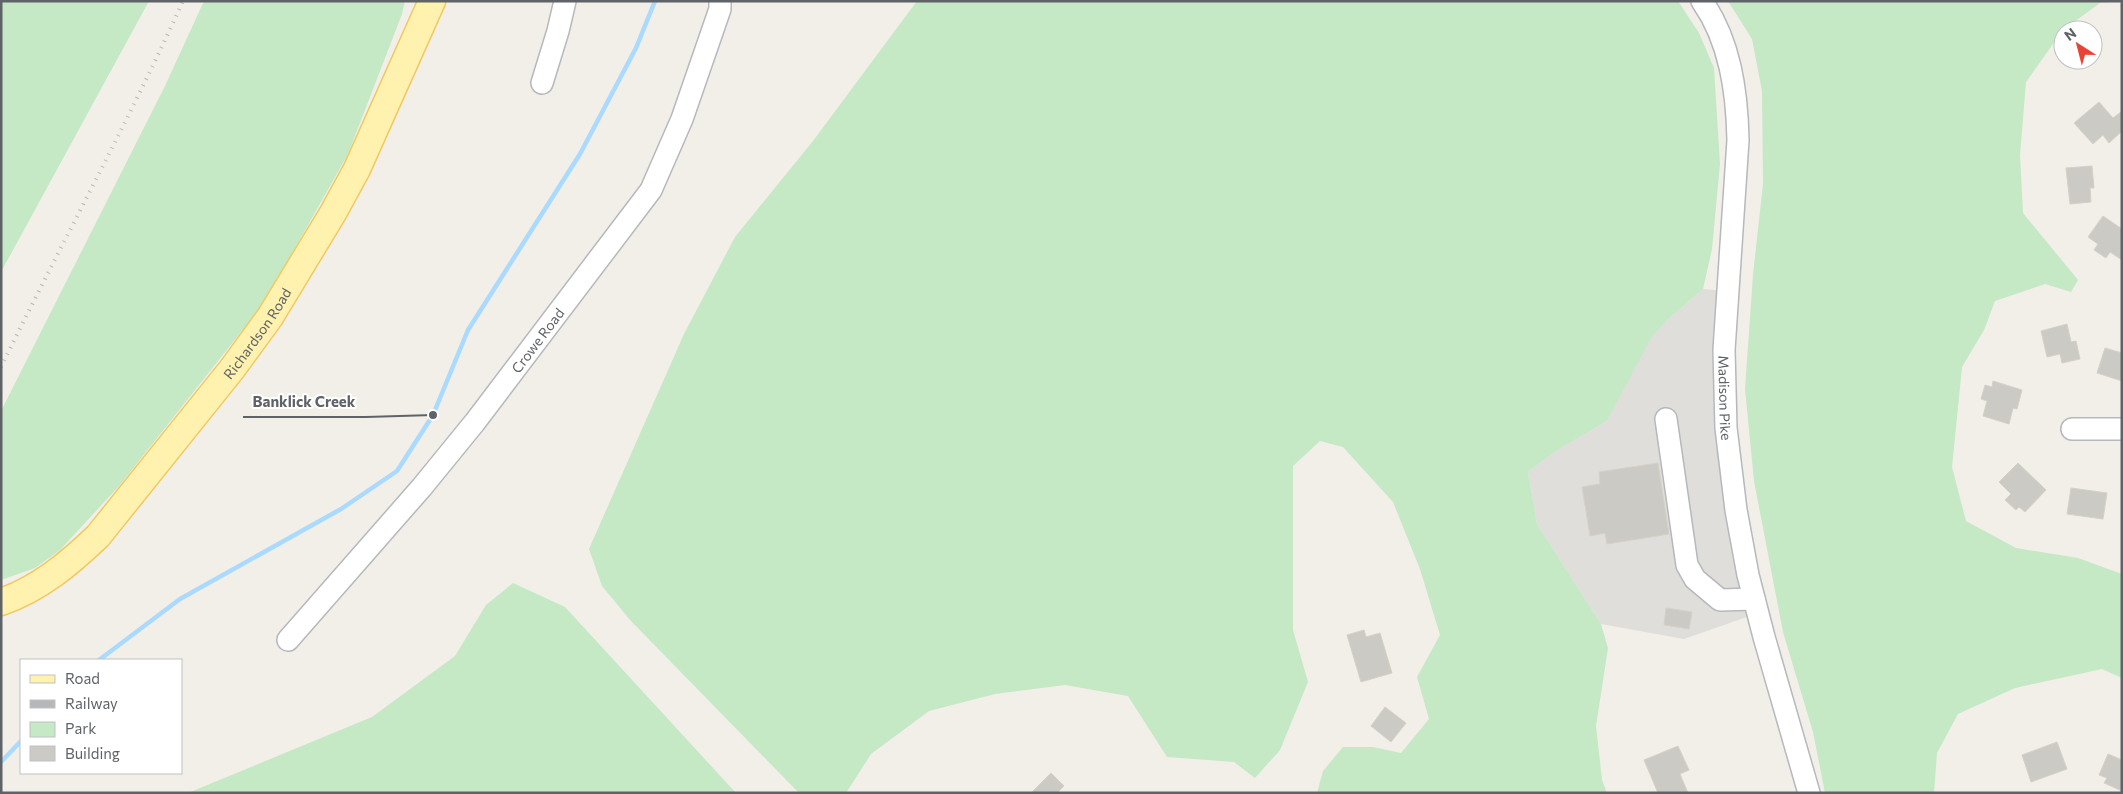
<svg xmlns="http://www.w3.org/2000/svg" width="2123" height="794" font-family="Commissioner,sans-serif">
  <rect width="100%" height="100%" fill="#f1efe8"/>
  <path fill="#e0deda" d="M 1703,289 L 1728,291 L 1724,350 L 1758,613 L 1684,639 L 1601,624 L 1537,524 L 1528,472 L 1556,451 L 1607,421 L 1650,338 L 1667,320 Z"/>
  <path fill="#c5e8c5" d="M 1,1 L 149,1 L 1,272 Z
    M 204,1 L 405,1 L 402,14 L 348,154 L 264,303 L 119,486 L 60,550 L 35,568 L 1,580 L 1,411 L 165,86 Z
    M 917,1 L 1678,1 L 1699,33 L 1714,68 L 1720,164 L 1712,249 L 1703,289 L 1667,320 L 1651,338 L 1607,421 L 1556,451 L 1528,472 L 1537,524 L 1601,624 L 1608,648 L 1596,726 L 1602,780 L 1607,793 L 1317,793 L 1323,771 L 1343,747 L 1373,747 L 1401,753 L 1429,719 L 1417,677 L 1440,635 L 1420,569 L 1393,502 L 1343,447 L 1320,441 L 1293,466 L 1293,630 L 1308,682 L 1280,750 L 1255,778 L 1234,762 L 1167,757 L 1128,696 L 1065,685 L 995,694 L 929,711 L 871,754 L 846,793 L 799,793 L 631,621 L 602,586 L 589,549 L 684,334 L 735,237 L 813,141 Z
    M 1728,1 L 2122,1 L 2100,3 L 2063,30 L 2026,82 L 2020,155 L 2023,213 L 2078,280 L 2071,292 L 2045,284 L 1995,301 L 1984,330 L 1962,367 L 1952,467 L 1966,521 L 2016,548 L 2078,558 L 2122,574 L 2122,678 L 2102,669 L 2015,688 L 1958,714 L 1937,753 L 1934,793 L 1825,793 L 1813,732 L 1783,632 L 1754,481 L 1745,389 L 1753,275 L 1763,184 L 1762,91 L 1752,39 Z
    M 513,583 L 565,607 L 736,793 L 188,793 L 372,717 L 455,656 L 486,605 Z"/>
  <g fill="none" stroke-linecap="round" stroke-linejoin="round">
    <path stroke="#aadaff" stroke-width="4.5" d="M 99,660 L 180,599 L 341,509 L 397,471 L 433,415 L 468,330 L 580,154 L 636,48 L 655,1
      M 1,762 L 21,741"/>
  </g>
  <path fill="#cccac5" stroke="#d6d1c6" d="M 2099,102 L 2113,118 L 2122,111 L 2122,131 L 2109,143 L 2103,135 L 2093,144 L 2074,123 Z
    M 2092,166 L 2094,188 L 2090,188 L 2091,202 L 2070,204 L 2066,168 Z
    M 2103,216 L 2122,229 L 2122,260 L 2110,252 L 2106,258 L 2094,250 L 2098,244 L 2088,237 Z
    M 2067,324 L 2071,342 L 2076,341 L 2080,359 L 2062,363 L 2060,354 L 2047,357 L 2041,331 Z
    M 2105,348 L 2122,353 L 2122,381 L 2097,373 Z
    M 1993,381 L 2022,390 L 2017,409 L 2013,408 L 2009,424 L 1983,416 L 1987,401 L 1981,399 L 1985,385 L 1992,387 Z
    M 1658,463 L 1669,534 L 1607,544 L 1605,533 L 1590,536 L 1582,487 L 1600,484 L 1599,472 Z
    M 2018,463 L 2046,490 L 2025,512 L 2019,507 L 2016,510 L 2005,500 L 2011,494 L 1999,482 Z
    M 2071,488 L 2107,493 L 2103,519 L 2067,514 Z
    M 1666,608 L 1692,612 L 1689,629 L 1664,625 Z
    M 1364,630 L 1366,637 L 1380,633 L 1392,673 L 1361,682 L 1347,635 Z
    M 1385,707 L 1406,723 L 1391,742 L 1371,726 Z
    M 2057,742 L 2067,769 L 2031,782 L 2022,755 Z
    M 1678,746 L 1689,770 L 1680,774 L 1688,793 L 1658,793 L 1644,760 Z
    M 2108,754 L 2122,760 L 2122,791 L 2104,783 L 2107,778 L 2099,775 Z
    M 1051,773 L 1064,786 L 1057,793 L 1031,793 Z"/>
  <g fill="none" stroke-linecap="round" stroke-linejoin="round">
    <defs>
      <g id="minor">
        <path id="s1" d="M 1702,1 C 1730,41 1737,91 1738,140 L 1724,350 L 1726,428 L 1736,510 L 1748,575 L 1764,637 L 1809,793"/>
        <path d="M 542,83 L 558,31 L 565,1"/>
        <path d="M 1666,419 L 1687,565 L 1695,579 L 1720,600 L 1754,599"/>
        <path d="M 2072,429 L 2122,429"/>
        <path id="s2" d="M 288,640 L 422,487 L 475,422 L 651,190 L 682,119 L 720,9 L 720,1"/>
      </g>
      <g id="major">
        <path id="s3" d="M 1,602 C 39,589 70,563 98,536 L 232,369 L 270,317 L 333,213 L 357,169 L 432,1"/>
      </g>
    </defs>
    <use href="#minor" stroke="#b5b8bc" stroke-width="24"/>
    <use href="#major" stroke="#f2c960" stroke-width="29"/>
    <use href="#minor" stroke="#fff" stroke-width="21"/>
    <use href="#major" stroke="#fff2af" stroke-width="26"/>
    <path stroke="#b6b7b8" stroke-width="4" stroke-dasharray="1 6" stroke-linecap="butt" d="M 1,367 C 61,244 127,125 183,1"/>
  </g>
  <g text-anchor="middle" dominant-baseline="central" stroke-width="4" stroke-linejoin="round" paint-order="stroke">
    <g font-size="14" fill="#5f6368" stroke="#fff">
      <text stroke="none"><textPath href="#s3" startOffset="376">Richardson Road</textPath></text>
      <text stroke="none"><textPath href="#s2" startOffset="390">Crowe Road</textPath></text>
      <text stroke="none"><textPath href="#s1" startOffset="404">Madison Pike</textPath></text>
    </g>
  </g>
  <path fill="none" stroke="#5f6368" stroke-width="2" d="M433 415L366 417H243"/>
  <circle fill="#5f6368" stroke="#fff" stroke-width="2" cx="433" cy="415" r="5"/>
  <g font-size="15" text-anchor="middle" font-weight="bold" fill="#5f6368" stroke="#fff" stroke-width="4" stroke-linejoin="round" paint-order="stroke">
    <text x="304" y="407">Banklick Creek</text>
  </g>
  <rect width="2123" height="794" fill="none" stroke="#5f6368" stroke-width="5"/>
  <rect x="20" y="659" width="162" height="115" fill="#ffffff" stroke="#bfc1c3"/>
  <rect x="30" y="675" width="25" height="8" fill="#fff2af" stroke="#bfc1c3"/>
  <text x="65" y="684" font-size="15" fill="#5f6368">Road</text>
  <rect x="30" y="700" width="25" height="8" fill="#b6b7b8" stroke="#bfc1c3"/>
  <text x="65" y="709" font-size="15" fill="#5f6368">Railway</text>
  <rect x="30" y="722" width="25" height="15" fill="#c5e8c5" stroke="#bfc1c3"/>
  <text x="65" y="734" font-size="15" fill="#5f6368">Park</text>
  <rect x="30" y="746" width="25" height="15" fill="#cccac5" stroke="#bfc1c3"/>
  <text x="65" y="759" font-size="15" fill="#5f6368">Building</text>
  <g transform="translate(2078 45) rotate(324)"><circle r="24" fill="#ffffff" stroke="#bfc1c3"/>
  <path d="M0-4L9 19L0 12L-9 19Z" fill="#ea4335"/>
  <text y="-8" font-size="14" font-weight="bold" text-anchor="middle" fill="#5f6368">N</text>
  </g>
</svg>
